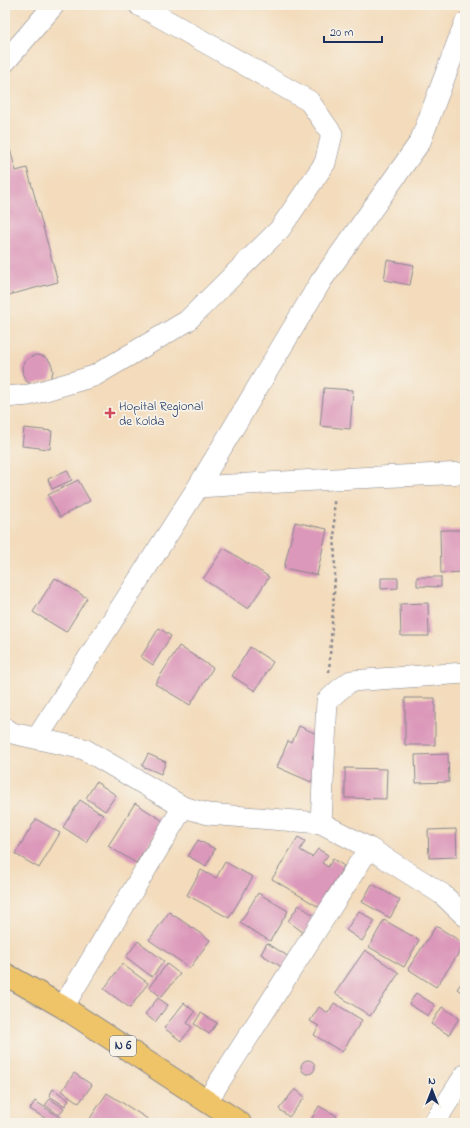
<svg xmlns="http://www.w3.org/2000/svg" width="470" height="1128" font-family="'Indie Flower',sans-serif">
  <rect width="100%" height="100%" fill="#f7f3e8"/>
  <filter id="ink" filterUnits="userSpaceOnUse"><feTurbulence type="fractalNoise" baseFrequency=".025" numOctaves="2"/><feDisplacementMap in="SourceGraphic" scale="8" xChannelSelector="R" yChannelSelector="G"/><feConvolveMatrix kernelMatrix="1 2 1 2 8 2 1 2 1" color-interpolation-filters="sRGB"/></filter>
  <filter id="wash" filterUnits="userSpaceOnUse"><feTurbulence type="fractalNoise" baseFrequency=".012" numOctaves="4" result="noise"/><feDisplacementMap in="SourceGraphic" scale="16" xChannelSelector="R" yChannelSelector="G"/><feGaussianBlur stdDeviation="0.9" result="paint"/><feColorMatrix in="noise" values="0 0 0 0 0 0 0 0 0 0 0 0 0 0 0 0 0 1.4 0 .05"/><feComposite in="paint" operator="in"/></filter>
  <g filter="url(#wash)">
    <rect width="100%" height="100%" fill="#f3dbbb"/>
    <g id="blocks">
      <path fill="#dc98ba" d="M 5,131 L 16,171 L 27,168 L 58,282 L 5,296 Z
        M 387,260 L 414,265 L 410,285 L 384,280 Z
        M 36,355 L 43,356 L 49,360 L 52,366 L 53,372 L 50,379 L 32,385 L 26,381 L 23,375 L 22,368 L 24,362 L 30,357 Z
        M 324,388 L 353,390 L 350,429 L 320,426 Z
        M 24,428 L 52,431 L 50,449 L 22,446 Z
        M 67,470 L 72,480 L 52,489 L 48,479 Z
        M 78,480 L 90,501 L 60,517 L 48,495 Z
        M 295,522 L 327,529 L 317,575 L 284,568 Z
        M 440,530 L 465,530 L 465,572 L 441,573 Z
        M 224,548 L 269,577 L 248,609 L 203,579 Z
        M 417,577 L 441,577 L 441,587 L 417,586 Z
        M 55,578 L 87,598 L 66,632 L 33,612 Z
        M 381,578 L 398,578 L 398,588 L 381,589 Z
        M 428,603 L 429,636 L 401,636 L 400,604 Z
        M 159,628 L 171,636 L 153,665 L 141,657 Z
        M 179,646 L 213,668 L 190,705 L 155,684 Z
        M 250,647 L 273,662 L 255,691 L 232,676 Z
        M 405,698 L 435,698 L 435,745 L 405,745 Z
        M 299,726 L 321,736 L 312,758 L 320,761 L 311,782 L 277,767 L 288,741 L 292,743 Z
        M 148,754 L 166,762 L 161,774 L 142,766 Z
        M 448,754 L 449,782 L 416,783 L 415,755 Z
        M 345,768 L 387,769 L 386,799 L 345,798 Z
        M 96,782 L 116,795 L 105,811 L 86,798 Z
        M 80,800 L 103,815 L 86,842 L 63,827 Z
        M 135,803 L 163,821 L 136,863 L 108,846 Z
        M 36,819 L 60,833 L 39,868 L 15,854 Z
        M 456,829 L 457,857 L 429,858 L 428,830 Z
        M 298,837 L 305,841 L 300,850 L 312,857 L 318,849 L 328,855 L 322,863 L 328,867 L 333,859 L 344,866 L 319,907 L 272,879 Z
        M 198,840 L 215,849 L 206,866 L 188,856 Z
        M 225,862 L 253,877 L 229,918 L 187,895 L 201,870 L 216,878 Z
        M 372,884 L 400,900 L 390,918 L 362,902 Z
        M 258,893 L 288,911 L 270,941 L 240,923 Z
        M 299,905 L 316,917 L 304,933 L 288,921 Z
        M 359,911 L 375,921 L 362,941 L 346,930 Z
        M 169,912 L 210,940 L 190,968 L 149,940 Z
        M 384,920 L 419,940 L 404,967 L 369,947 Z
        M 436,926 L 465,944 L 436,987 L 408,969 Z
        M 138,941 L 164,961 L 152,977 L 126,957 Z
        M 267,943 L 289,957 L 283,968 L 261,954 Z
        M 365,950 L 399,973 L 370,1016 L 335,993 Z
        M 122,964 L 148,983 L 130,1008 L 104,989 Z
        M 167,964 L 180,974 L 161,997 L 149,987 Z
        M 465,978 L 465,995 L 457,989 Z
        M 416,993 L 435,1005 L 428,1016 L 409,1004 Z
        M 158,998 L 168,1005 L 155,1022 L 145,1014 Z
        M 184,1003 L 195,1012 L 187,1023 L 192,1027 L 181,1041 L 164,1028 Z
        M 334,1003 L 362,1020 L 342,1052 L 314,1035 L 319,1026 L 310,1021 L 319,1007 L 328,1013 Z
        M 442,1007 L 459,1018 L 449,1035 L 431,1024 Z
        M 201,1013 L 217,1023 L 209,1034 L 194,1024 Z
        M301 1067a7 7 0 1 1 14 0a7 7 0 1 1-14 0Z
        M 74,1073 L 92,1085 L 79,1103 L 62,1091 Z
        M 53,1089 L 69,1100 L 65,1106 L 49,1096 Z
        M 295,1089 L 305,1097 L 289,1117 L 279,1109 Z
        M 107,1093 L 154,1123 L 87,1123 Z
        M 50,1099 L 64,1108 L 59,1115 L 45,1105 Z
        M 35,1101 L 61,1118 L 57,1123 L 53,1123 L 30,1109 Z
        M 319,1106 L 337,1116 L 333,1123 L 309,1123 Z"/>
    </g>
  </g>
  <g filter="url(#ink)">
    <use href="#blocks" fill-opacity="0" stroke="#87858c" stroke-width="1"/>
    <g fill="none" stroke-linecap="round" stroke-linejoin="round">
      <defs>
        <path id="minor" d="M 5,62 L 54,5
          M 5,397 L 29,395 L 94,376 L 187,321 L 280,229 L 325,163 L 332,134 L 309,101 L 139,5
          M 198,487 L 334,479 L 465,473
          M 5,728 L 12,733 L 84,749 L 183,807 L 208,814 L 321,823 L 369,848 L 442,894 L 465,916
          M 37,738 L 198,487 L 321,281 L 420,142 L 465,23
          M 321,823 L 327,701 L 339,690 L 351,681 L 465,673
          M 63,1007 L 183,807
          M 207,1101 L 369,848
          M 434,1123 L 465,1075"/>
        <path id="major" d="M 5,974 L 63,1007 L 240,1123"/>
      </defs>
      <use href="#minor" stroke="#87858c" stroke-width="22"/>
      <use href="#major" stroke="#87858c" stroke-width="24"/>
      <path stroke="#87858c" stroke-width="2.5" stroke-dasharray="3 3" stroke-linecap="butt" d="M 329,672 L 335,577 L 334,500"/>
      <use href="#minor" stroke="#fff" stroke-width="21"/>
      <use href="#major" stroke="#efc469" stroke-width="22"/>
    </g>
  </g>
  <path fill="#d1495b" stroke="#f7f3e8" stroke-width="1.5" d="M108 407h4v4h4v4h-4v4h-4v-4h-4v-4h4z"/>
  <g text-anchor="middle" dominant-baseline="central" stroke-width="3.5" stroke-linejoin="round" paint-order="stroke">
    <rect fill="#f7f3e8" stroke="#5d6a87" stroke-width="1" x="110" y="1036" width="26" height="20" rx="3"/>
    <g font-size="12" font-weight="bold" fill="#1b2f5e">
      <text x="123" y="1046">N 6</text>
    </g>
    <g font-size="13" fill="#1b2f5e" stroke="#f7f3e8" text-anchor="start">
      <text x="119" y="406">Hopital Regional<tspan x="119" dy="15">de Kolda</tspan></text>
    </g>
  </g>
  <rect width="470" height="1128" fill="none" stroke="#f7f3e8" stroke-width="20"/>
  <g transform="translate(432 1090)" stroke="#f7f3e8" stroke-width="3" paint-order="stroke">
  <path d="M0-3L7 15L0 10L-7 15Z" fill="#1b2f5e"/>
  <text y="-6" font-size="11" font-weight="bold" text-anchor="middle" fill="#1b2f5e">N</text>
  </g>
  <path d="M324 36v6h58v-6" fill="none" stroke="#1b2f5e" stroke-width="2"/>
  <text x="330" y="36" font-size="12" fill="#1b2f5e" stroke="#f7f3e8" stroke-width="3" paint-order="stroke">20 m</text>
</svg>
